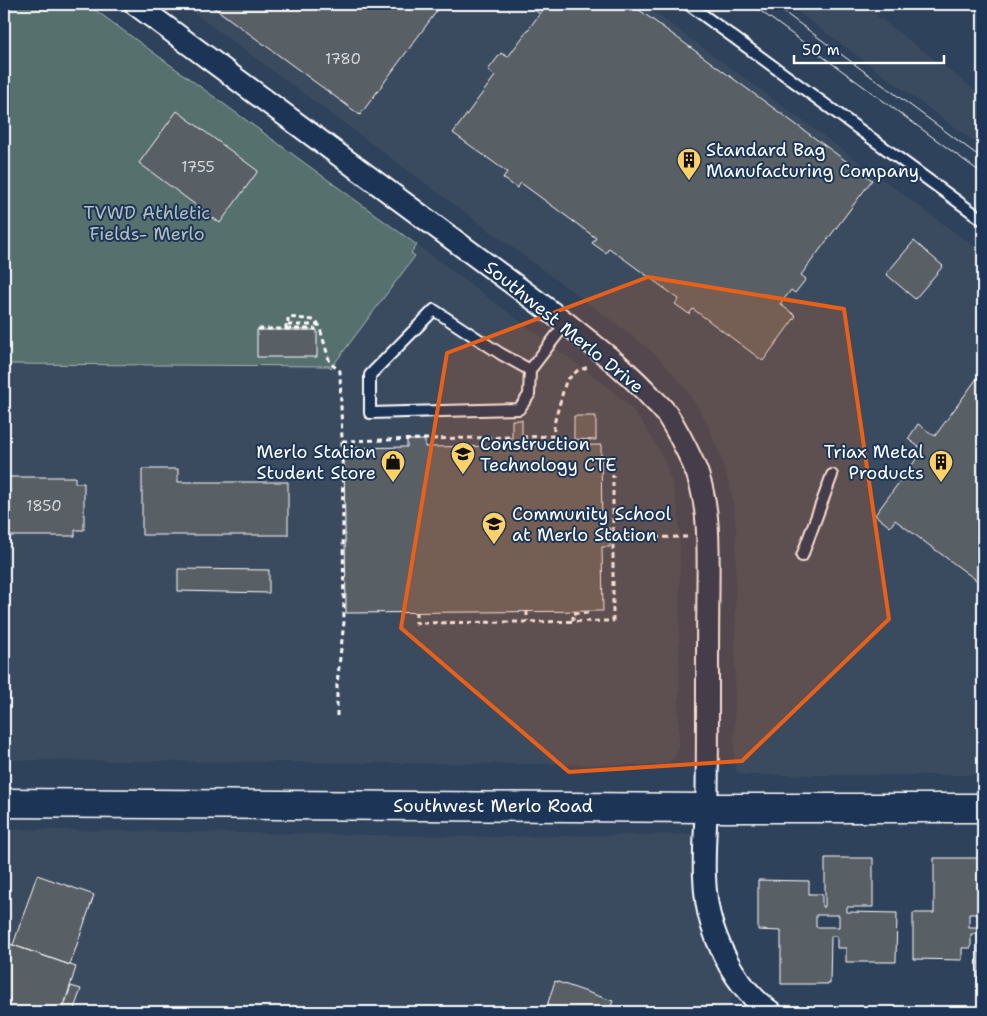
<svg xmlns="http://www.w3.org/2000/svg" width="987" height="1016" font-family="'Shantell Sans',sans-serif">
  <rect width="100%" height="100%" fill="#2f425b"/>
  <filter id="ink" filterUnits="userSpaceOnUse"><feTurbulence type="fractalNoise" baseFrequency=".02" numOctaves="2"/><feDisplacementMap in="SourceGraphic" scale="10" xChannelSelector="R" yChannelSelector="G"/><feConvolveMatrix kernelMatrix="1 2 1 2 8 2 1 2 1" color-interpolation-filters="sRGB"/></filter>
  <g filter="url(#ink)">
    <path fill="#3b4b5e" d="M 182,4 L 643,4 L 983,253 L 983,775 L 746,775 L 741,774 L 737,771 L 734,762 L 736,526 L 731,492 L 722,460 L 706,422 L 686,389 L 658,357 L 626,331 Z
      M 787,4 L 866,4 L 878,17 L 983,96 L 983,148 Z
      M 417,245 L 610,388 L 632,409 L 642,422 L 652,437 L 665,462 L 674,489 L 678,510 L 680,531 L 679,741 L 677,753 L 673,759 L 667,763 L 661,765 L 655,765 L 4,760 L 4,364 L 328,366 Z
      M 4,829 L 494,837 L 694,834 L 694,887 L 697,905 L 701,923 L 735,988 L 727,1010 L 729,1012 L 4,1012 Z"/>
    <path fill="#56706d" stroke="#aab8b6" d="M 4,4 L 87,4 L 417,245 L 411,253 L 415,256 L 331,368 L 329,366 L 4,364 Z"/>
    <path fill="#585f65" stroke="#fff" fill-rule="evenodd" d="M 209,4 L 442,4 L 360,115 Z
      M 526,4 L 547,4 L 540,14 Z
      M 547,4 L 631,4 L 872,180 L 801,275 L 806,279 L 795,293 L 791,290 L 780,304 L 796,316 L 763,361 L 693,309 L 689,314 L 675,304 L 679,299 L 609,248 L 606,253 L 592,243 L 596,238 L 521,183 L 517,188 L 503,178 L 507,172 L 453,133 L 495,76 L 488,70 L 501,53 L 508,57 Z
      M 177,111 L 258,171 L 220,223 L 139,163 Z
      M 914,241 L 943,266 L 915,299 L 886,274 Z
      M 257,330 L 317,330 L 317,357 L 257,357 Z
      M 983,370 L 983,585 L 895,520 L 890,527 L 875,515 L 923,450 L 908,439 L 918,424 L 935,436 Z
      M 574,416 L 596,416 L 596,440 L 574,439 Z
      M 512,420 L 522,420 L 522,438 L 526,438 L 526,446 L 601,445 L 602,528 L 610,528 L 610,547 L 602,547 L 603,611 L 346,613 L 344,448 L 407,447 L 407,440 L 425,440 L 425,447 L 508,446 L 508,438 L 512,438 Z
      M 142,469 L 178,469 L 178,482 L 288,482 L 288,535 L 142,535 Z
      M 4,477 L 75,477 L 75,483 L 84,483 L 84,530 L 75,530 L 75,536 L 4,536 Z
      M 178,569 L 269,570 L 269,593 L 178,591 Z
      M 825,858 L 873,858 L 873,907 L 847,907 L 847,912 L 897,913 L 896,962 L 846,962 L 846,948 L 837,948 L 837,936 L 831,936 L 830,984 L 781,984 L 781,931 L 758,930 L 758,880 L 809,881 L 809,894 L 822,894 L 822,907 L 825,907 ZM 816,915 L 839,915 L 839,927 L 816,927 Z
      M 934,858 L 983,858 L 983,914 L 969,914 L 969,927 L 983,927 L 983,984 L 978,984 L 979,934 L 971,934 L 971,948 L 962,948 L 962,960 L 913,959 L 913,913 L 934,913 Z
      M 37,875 L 94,895 L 70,965 L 13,945 Z
      M 7,943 L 76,967 L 62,1012 L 4,1012 L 4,952 Z
      M 555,981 L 613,1001 L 609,1012 L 545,1012 Z
      M 71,986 L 81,989 L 73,1012 L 62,1012 Z"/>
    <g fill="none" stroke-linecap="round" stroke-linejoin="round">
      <defs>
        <path id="lane" d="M 688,4 L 983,220
          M 530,370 L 501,354 L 434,310 L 370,375 L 370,413 L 519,409 L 529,395 L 530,370 L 566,323
          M 802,556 L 832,475"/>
        <path id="street" d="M 135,4 L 566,323 C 596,347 627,370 653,399 C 658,404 664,409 668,416 C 677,430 686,448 693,463 C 711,502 708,551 708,592 C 707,658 708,725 707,791 C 706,834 699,884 712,925 C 723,959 742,992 771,1012"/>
        <path id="secondary" d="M 4,803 L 706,808 L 983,808"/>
      </defs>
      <use href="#lane" stroke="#fff" stroke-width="14"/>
      <use href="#street" stroke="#fff" stroke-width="25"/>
      <use href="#secondary" stroke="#fff" stroke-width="31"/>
      <path stroke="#fff" stroke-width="3" stroke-dasharray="5 4" stroke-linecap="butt" d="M 288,325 L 319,325
        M 286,329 L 315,329 L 314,330
        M 259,330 L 259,329 L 286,329 L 286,325 L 288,325 L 288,317 L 314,320 L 319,325 L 330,363 L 340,371 L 342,441 L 344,622 L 337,684 L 337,720
        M 522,437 L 553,436 L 555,420 L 566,381 L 577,371 L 588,367
        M 342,441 L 512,437
        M 610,538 L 687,537
        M 527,611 L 527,622
        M 416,612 L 416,623 L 613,621 L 613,475
        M 573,621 L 573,613 L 591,613 L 591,611"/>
      <use href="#lane" stroke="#1d3557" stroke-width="10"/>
      <use href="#street" stroke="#1d3557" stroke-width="21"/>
      <use href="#secondary" stroke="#1d3557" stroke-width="28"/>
      <path stroke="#fff" stroke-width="1" d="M 751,4 L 983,174
        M 773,4 L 983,159"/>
    </g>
  </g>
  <path fill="#e96118" fill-opacity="0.2" stroke="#e96118" stroke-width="4" stroke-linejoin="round" d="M 648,277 L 844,309 L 889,619 L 742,761 L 569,772 L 401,628 L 447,353 Z"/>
  <defs>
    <symbol id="building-pin" viewBox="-11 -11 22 30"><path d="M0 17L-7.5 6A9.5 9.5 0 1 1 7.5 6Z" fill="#ffd166" stroke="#1d3557"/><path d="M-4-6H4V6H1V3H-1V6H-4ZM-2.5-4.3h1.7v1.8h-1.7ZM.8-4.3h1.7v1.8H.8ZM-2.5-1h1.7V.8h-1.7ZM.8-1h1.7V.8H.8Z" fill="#111"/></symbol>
    <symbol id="school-pin" viewBox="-11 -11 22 30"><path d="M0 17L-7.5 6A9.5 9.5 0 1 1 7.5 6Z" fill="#ffd166" stroke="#1d3557"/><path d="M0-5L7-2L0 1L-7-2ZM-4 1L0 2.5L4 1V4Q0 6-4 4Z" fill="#111"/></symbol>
    <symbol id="shop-pin" viewBox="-11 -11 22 30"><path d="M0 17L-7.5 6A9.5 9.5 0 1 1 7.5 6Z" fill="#ffd166" stroke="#1d3557"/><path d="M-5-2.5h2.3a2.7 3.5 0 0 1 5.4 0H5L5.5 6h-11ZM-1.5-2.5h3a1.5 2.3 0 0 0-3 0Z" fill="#111"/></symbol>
  </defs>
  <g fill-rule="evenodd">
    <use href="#building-pin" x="675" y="146" width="28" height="38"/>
    <use href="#school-pin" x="449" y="440" width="28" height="38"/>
    <use href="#shop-pin" x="379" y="448" width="28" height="38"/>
    <use href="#building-pin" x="927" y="448" width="28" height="38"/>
    <use href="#school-pin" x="480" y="510" width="28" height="38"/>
  </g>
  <g text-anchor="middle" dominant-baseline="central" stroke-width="4" stroke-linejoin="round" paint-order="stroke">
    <g font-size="15" fill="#d5d7d8">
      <text x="343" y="59">1780</text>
      <text x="198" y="167">1755</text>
      <text x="44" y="506">1850</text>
    </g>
    <g font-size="18" fill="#fff" stroke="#1d3557" text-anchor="start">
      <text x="706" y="150">Standard Bag<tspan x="706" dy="21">Manufacturing Company</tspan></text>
      <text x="480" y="444">Construction<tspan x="480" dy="21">Technology CTE</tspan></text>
      <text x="376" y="452" text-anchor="end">Merlo Station<tspan x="376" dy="21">Student Store</tspan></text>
      <text x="924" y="452" text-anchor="end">Triax Metal<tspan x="924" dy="21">Products</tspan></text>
      <text x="512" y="514">Community School<tspan x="512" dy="21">at Merlo Station</tspan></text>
    </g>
    <g font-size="18" fill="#b3bfbd" stroke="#1d3557">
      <text x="147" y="213">TVWD Athletic<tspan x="147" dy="21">Fields- Merlo</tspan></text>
    </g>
    <g font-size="18" fill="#fff" stroke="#1d3557">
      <text transform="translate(564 327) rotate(39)">Southwest Merlo Drive</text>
      <text x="493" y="806">Southwest Merlo Road</text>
    </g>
  </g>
  <rect width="987" height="1016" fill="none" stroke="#1d3557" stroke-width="20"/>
  <rect x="10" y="10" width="967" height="996" fill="none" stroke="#fff" stroke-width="2" filter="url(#ink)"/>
  <path d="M794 55v8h150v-8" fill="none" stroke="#ffffff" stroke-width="2.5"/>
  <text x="802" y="55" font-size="15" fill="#ffffff" stroke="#1d3557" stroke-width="4" paint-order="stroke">50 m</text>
</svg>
